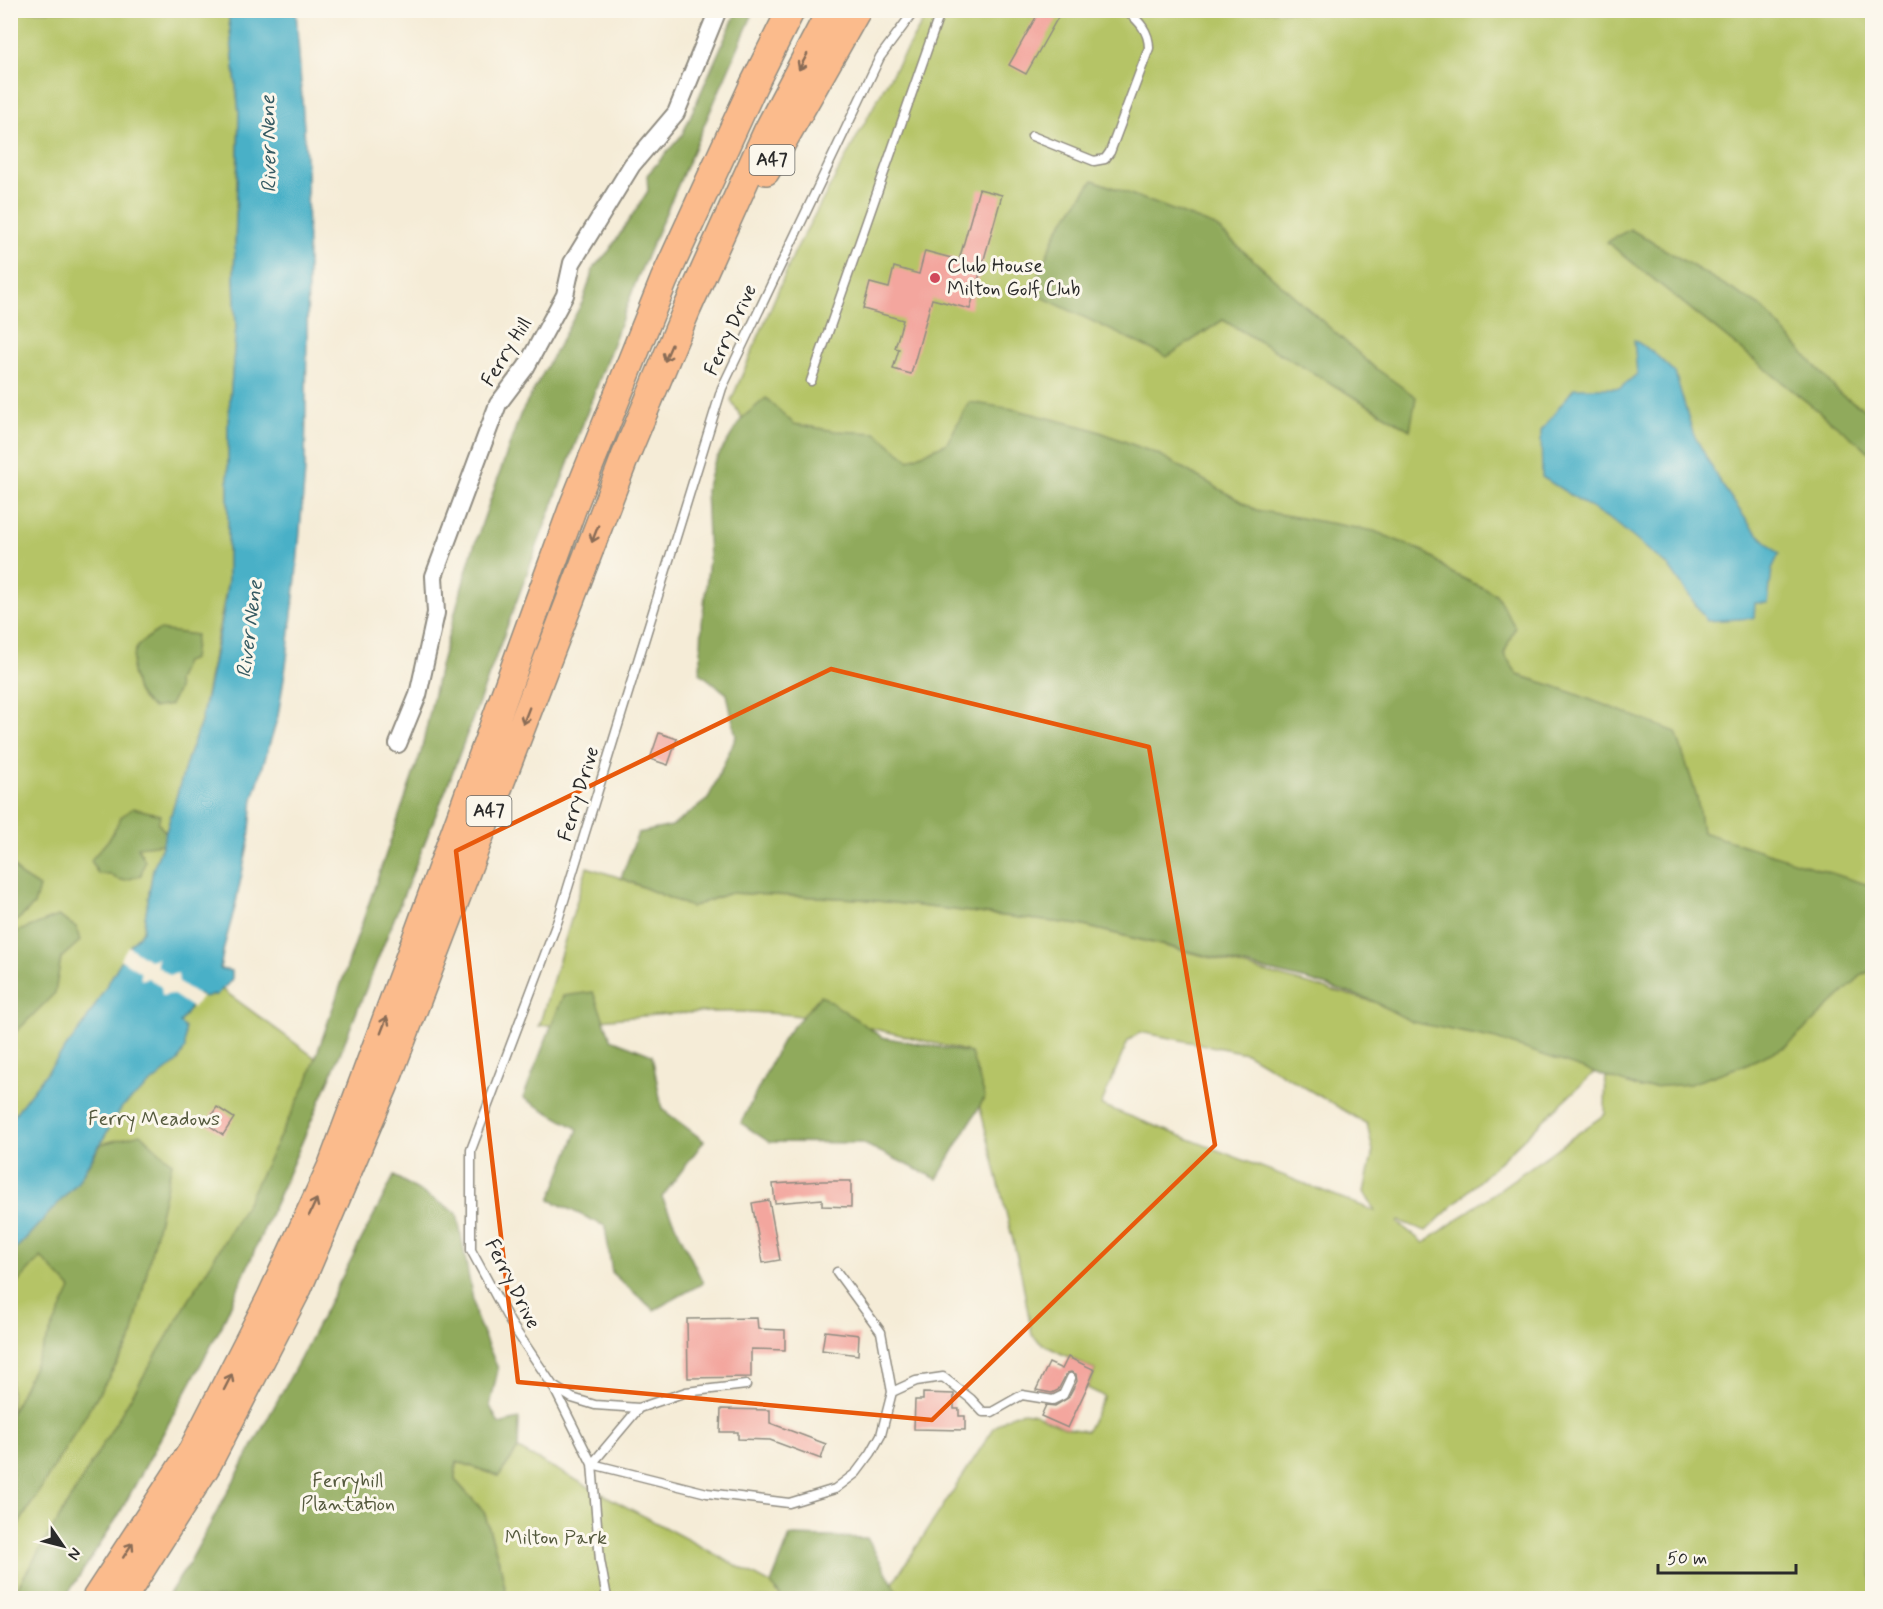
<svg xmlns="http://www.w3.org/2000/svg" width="1883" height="1609" font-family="Mynerve,sans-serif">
  <rect width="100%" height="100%" fill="#fbf7ec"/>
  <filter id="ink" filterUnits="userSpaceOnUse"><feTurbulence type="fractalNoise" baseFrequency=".0167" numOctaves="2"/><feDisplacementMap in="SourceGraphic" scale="12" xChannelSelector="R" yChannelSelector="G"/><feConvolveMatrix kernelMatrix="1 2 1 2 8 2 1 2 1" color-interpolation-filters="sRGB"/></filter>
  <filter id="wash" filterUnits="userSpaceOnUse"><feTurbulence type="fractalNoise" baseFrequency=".008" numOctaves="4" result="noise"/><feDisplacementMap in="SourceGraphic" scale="24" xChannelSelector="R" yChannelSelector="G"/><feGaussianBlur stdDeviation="1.35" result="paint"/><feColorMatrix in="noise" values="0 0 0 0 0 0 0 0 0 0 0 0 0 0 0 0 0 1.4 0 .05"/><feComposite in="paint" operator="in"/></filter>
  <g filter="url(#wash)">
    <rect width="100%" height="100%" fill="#f5ecd7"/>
    <path fill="#b5c466" stroke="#707848" stroke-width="1.5" fill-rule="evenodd" d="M 11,11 L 228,11 L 239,113 L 234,279 L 236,327 L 228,423 L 228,580 L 201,722 L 188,757 L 161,849 L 153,869 L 143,931 L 333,1071 L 221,1327 L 118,1516 L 65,1598 L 11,1598 Z
      M 931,11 L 1872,11 L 1872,1598 L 901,1598 L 893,1583 L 994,1428 C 1028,1398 1034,1418 1068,1428 C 1074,1430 1081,1430 1087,1431 L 1104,1396 L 1087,1388 L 1095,1370 L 1042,1344 L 1032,1335 L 1021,1273 L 966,1051 C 900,1035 835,1017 768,1013 C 692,1008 615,1019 539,1026 L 587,867 L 621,878 L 691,907 L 730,893 L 861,899 L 1080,925 L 1216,959 L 1603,1064 L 1426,1231 L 1399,1221 L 1398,1223 L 1424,1243 L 1605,1114 L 1607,1017 L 811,526 L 731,401 L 795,251 L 883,89 L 924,20 ZM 1140,1032 L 1246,1053 L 1367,1124 L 1373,1151 L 1364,1192 L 1375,1211 L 1101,1105 L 1128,1041 Z
      M 518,1449 L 771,1584 L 782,1598 L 507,1598 L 501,1568 L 484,1512 L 455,1480 L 456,1461 L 499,1476 Z"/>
    <path fill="#90aa5b" stroke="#5e6a43" stroke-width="1.5" d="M 737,11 L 754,11 L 637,279 L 449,782 L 333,1071 L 221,1327 L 118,1516 L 65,1598 L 11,1598 L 244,1208 L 308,1080 L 421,752 L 440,666 L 471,555 L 520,415 L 583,301 L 594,267 L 609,251 L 648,191 L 647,175 L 682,135 Z
      M 1093,180 L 1215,226 L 1374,367 L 1416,397 L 1410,430 L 1223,320 L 1167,357 L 1031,292 L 1058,229 Z
      M 1630,229 L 1762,307 L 1841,395 L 1872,414 L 1872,454 L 1607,242 Z
      M 766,398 L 794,424 L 835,431 L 876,433 L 909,460 L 947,443 L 969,402 L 1013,409 L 1092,429 L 1160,455 L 1256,510 L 1374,531 L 1425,552 L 1452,573 L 1496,594 L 1515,627 L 1504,654 L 1518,675 L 1554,686 L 1676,732 L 1697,797 L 1702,832 L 1872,886 L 1872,971 L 1863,974 L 1787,1046 L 1744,1065 L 1690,1084 L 1640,1088 L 1496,1039 L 1412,1022 L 1371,1000 L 1311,981 L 1080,925 L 861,899 L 730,893 L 691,907 L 621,878 L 638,833 L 672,826 L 708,799 L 736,737 L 727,694 L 700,673 L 702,623 L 709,559 L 706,490 L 713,464 L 742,418 Z
      M 159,630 L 196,635 L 193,659 L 185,662 L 177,681 L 178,689 L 170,705 L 153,708 C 146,703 139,697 136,688 C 134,682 135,678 132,673 C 132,647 138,643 159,630 Z
      M 133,808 L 161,815 L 158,823 L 166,833 L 163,844 L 138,847 L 145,861 L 141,875 C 128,880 120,884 110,874 L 98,874 L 91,860 L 110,838 L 121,817 Z
      M 11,862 L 20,875 L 39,887 L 34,905 L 11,926 Z
      M 58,916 L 76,927 L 80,941 L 61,958 L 55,993 L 11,1037 L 11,943 L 16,932 Z
      M 593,992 L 611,1039 L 652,1055 L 662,1109 L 704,1141 L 662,1197 L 703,1283 L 654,1310 L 612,1273 L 605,1226 L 550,1200 L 578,1129 L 523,1098 L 563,996 Z
      M 821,995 L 882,1037 L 971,1053 L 985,1097 L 937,1179 L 862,1143 L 769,1142 L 741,1123 L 784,1037 Z
      M 141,1134 L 172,1163 L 131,1341 L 11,1537 L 10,1416 L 71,1289 L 41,1257 L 11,1290 L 11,1254 L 77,1183 L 101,1144 Z
      M 394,1176 L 457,1213 L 476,1317 L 498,1369 L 490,1406 L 499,1424 L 519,1419 L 518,1449 L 499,1476 L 456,1461 L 455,1480 L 484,1512 L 501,1568 L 507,1598 L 166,1598 L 188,1565 L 300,1359 Z
      M 790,1536 L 867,1538 L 901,1598 L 782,1598 L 771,1584 Z"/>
    <path fill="#48b0c7" stroke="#3a6e79" stroke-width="1.5" d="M 228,11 L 296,11 L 307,172 L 308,269 L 305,471 L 296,578 L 287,659 L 278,716 L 253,799 L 249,840 L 235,907 L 224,947 L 220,969 L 232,971 L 232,980 L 216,995 L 203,997 L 199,994 L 180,1023 L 185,1028 L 185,1048 L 178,1061 L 122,1107 L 77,1183 L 11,1254 L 10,1120 L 84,1024 L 131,944 L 143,931 L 153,869 L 161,849 L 188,757 L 201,722 L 222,620 L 228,580 L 228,423 L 236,327 L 234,279 L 238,159 L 239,113 Z
      M 1634,340 L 1653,352 L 1675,373 L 1693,433 L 1720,482 L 1752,528 L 1779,554 L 1772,569 L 1768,603 L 1755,603 L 1754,618 L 1707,621 L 1670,568 L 1617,524 L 1542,477 L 1541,431 L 1574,388 L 1620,388 L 1637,374 Z"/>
    <path fill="#f5ecd7" d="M 128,946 L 149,960 L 157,958 L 157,966 L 170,975 L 178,973 L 179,982 L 202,998 L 208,999 L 200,998 L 193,1008 L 172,994 L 162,996 L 161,987 L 148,978 L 141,980 L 140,972 L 120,959 Z"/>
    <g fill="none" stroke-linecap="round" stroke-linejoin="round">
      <path stroke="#48b0c7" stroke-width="5" d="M 10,256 L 15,276 L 10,304"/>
    </g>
    <g id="blocks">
      <path fill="#f3a69e" d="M 1040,10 L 1062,10 L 1026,74 L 1009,65 Z
        M 979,189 L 1002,195 L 970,309 L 932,299 L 911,374 L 893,369 L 899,349 L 895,348 L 903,320 L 863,309 L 870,283 L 889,288 L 894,267 L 919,274 L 925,251 L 959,260 Z
        M 659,733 L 677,739 L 668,765 L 650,759 Z
        M 217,1107 L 234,1118 L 223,1135 L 206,1123 Z
        M 822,1181 L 851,1181 L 851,1207 L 822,1206 L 822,1199 L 775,1203 L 773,1184 Z
        M 769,1200 L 780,1260 L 763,1263 L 752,1203 Z
        M 757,1318 L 758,1329 L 785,1330 L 785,1350 L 751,1349 L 751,1377 L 688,1378 L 687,1319 Z
        M 825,1331 L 859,1335 L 858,1355 L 822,1350 Z
        M 1068,1357 L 1095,1370 L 1068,1428 L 1041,1416 L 1046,1405 L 1055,1406 L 1068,1398 L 1077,1381 L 1076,1374 L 1071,1372 L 1067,1373 L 1058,1390 L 1052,1393 L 1036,1390 L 1049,1363 L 1062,1369 Z
        M 923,1393 L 954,1394 L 954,1409 L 959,1409 L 959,1416 L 965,1416 L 965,1430 L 914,1429 L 915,1400 L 923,1400 Z
        M 721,1409 L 770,1410 L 770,1423 L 826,1444 L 821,1459 L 770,1440 L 738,1439 L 738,1432 L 720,1432 Z"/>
    </g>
  </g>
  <g filter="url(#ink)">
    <use href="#blocks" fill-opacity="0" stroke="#908c81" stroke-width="1.5"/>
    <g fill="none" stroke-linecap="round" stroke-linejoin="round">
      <defs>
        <path id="service" d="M 1032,136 L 1094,161 L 1105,159 L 1110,152 L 1149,48 C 1149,31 1139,21 1126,10
          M 811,381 L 941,10
          M 553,1386 L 572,1398 L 595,1405 L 639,1408 L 686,1392 L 746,1385
          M 892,1392 L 916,1381 L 943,1377 L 971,1399 L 983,1412 L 992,1412 L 1022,1395 L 1053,1400 L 1063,1395 L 1071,1378
          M 639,1408 L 592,1464 L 707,1493 L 789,1503 L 835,1489 L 856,1473 L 871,1453 L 881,1435 L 892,1392 L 881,1332 L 837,1272
          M 607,1598 L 600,1560 L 592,1464 L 553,1386 L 510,1322 L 471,1250 L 471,1150 L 558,920 L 722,388 L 880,57 L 915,10"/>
        <path id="minor" d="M 398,744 L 418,695 L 436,613 L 434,576 L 498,404 L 526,367 L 565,295 L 572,263 L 632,165 L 676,113 L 718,10"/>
        <path id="trunk" d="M 766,171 L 857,10
          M 96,1598 L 192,1451 L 271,1297 L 332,1165 L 408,961 L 574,504 L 664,280 L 753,86 L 791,10
          M 123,1598 L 207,1465 L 298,1288 L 385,1084 L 625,457 L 687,309 L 767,132 L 831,10"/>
      </defs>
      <use href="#service" stroke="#908c81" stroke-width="11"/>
      <use href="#minor" stroke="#908c81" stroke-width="20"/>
      <use href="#trunk" stroke="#908c81" stroke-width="30"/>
      <use href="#service" stroke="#fff" stroke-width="8"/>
      <use href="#minor" stroke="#fff" stroke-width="16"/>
      <use href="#trunk" stroke="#fbbb8c" stroke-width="27"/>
    </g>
    <defs><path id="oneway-shaft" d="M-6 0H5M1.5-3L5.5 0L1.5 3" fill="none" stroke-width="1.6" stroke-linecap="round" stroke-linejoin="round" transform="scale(1.5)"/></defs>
    <g stroke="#896c57">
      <use href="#oneway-shaft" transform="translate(803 62) rotate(118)"/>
      <use href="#oneway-shaft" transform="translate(668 353) rotate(113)"/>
      <use href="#oneway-shaft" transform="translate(595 534) rotate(111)"/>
      <use href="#oneway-shaft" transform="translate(526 716) rotate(111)"/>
      <use href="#oneway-shaft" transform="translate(384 1025) rotate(-69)"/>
      <use href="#oneway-shaft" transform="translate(313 1207) rotate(-65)"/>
      <use href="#oneway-shaft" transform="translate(228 1382) rotate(-63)"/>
      <use href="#oneway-shaft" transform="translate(128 1550) rotate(-57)"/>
    </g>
  </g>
  <path fill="none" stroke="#e8590c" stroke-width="4.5" stroke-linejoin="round" d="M 831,669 L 1149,747 L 1215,1145 L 932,1420 L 518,1382 L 456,851 Z"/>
  <circle fill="#d1495b" stroke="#fbf7ec" stroke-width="2" cx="935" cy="278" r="6"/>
  <g text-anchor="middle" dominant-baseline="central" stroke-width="6" stroke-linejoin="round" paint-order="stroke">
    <g fill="#fbf7ec" stroke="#696865" stroke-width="1.5">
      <rect x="749.5" y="145" width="45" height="30" rx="4.5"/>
      <rect x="466.5" y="796" width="45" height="30" rx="4.5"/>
    </g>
    <g font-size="18" font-weight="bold" fill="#2b2b2b">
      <text x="772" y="160">A47</text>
      <text x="489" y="811">A47</text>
    </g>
    <g font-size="20" fill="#2b2b2b" stroke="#fbf7ec" text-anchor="start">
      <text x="947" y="266">Club House<tspan x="947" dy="23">Milton Golf Club</tspan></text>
    </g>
    <g font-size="20" fill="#2b2b2b" stroke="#fbf7ec">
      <text transform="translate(731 330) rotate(-65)">Ferry Drive</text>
      <text transform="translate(507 352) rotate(-58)">Ferry Hill</text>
      <text transform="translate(579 794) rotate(-73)">Ferry Drive</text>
      <text transform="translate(512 1284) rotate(63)">Ferry Drive</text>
    </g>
    <g font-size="20" fill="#54593d" stroke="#fbf7ec">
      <text x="154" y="1119">Ferry Meadows</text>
      <text x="348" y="1481">Ferryhill<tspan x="348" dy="23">Plantation</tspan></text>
      <text x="556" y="1538">Milton Park</text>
    </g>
    <g font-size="21" font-style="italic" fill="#355a62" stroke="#fbf7ec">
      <text transform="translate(269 144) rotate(-91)">River Nene</text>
      <text transform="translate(250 629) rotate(-83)">River Nene</text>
    </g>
  </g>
  <rect width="1883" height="1609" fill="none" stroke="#fbf7ec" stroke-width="36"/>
  <g transform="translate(63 1546) rotate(125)" stroke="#fbf7ec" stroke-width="4.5" paint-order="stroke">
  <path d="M0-4.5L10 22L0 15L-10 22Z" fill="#2b2b2b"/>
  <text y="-9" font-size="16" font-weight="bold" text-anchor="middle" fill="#2b2b2b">N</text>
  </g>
  <path d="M1658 1564v9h138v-9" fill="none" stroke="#2b2b2b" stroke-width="3"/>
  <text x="1667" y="1564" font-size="18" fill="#2b2b2b" stroke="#fbf7ec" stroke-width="4.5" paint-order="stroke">50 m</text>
</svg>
